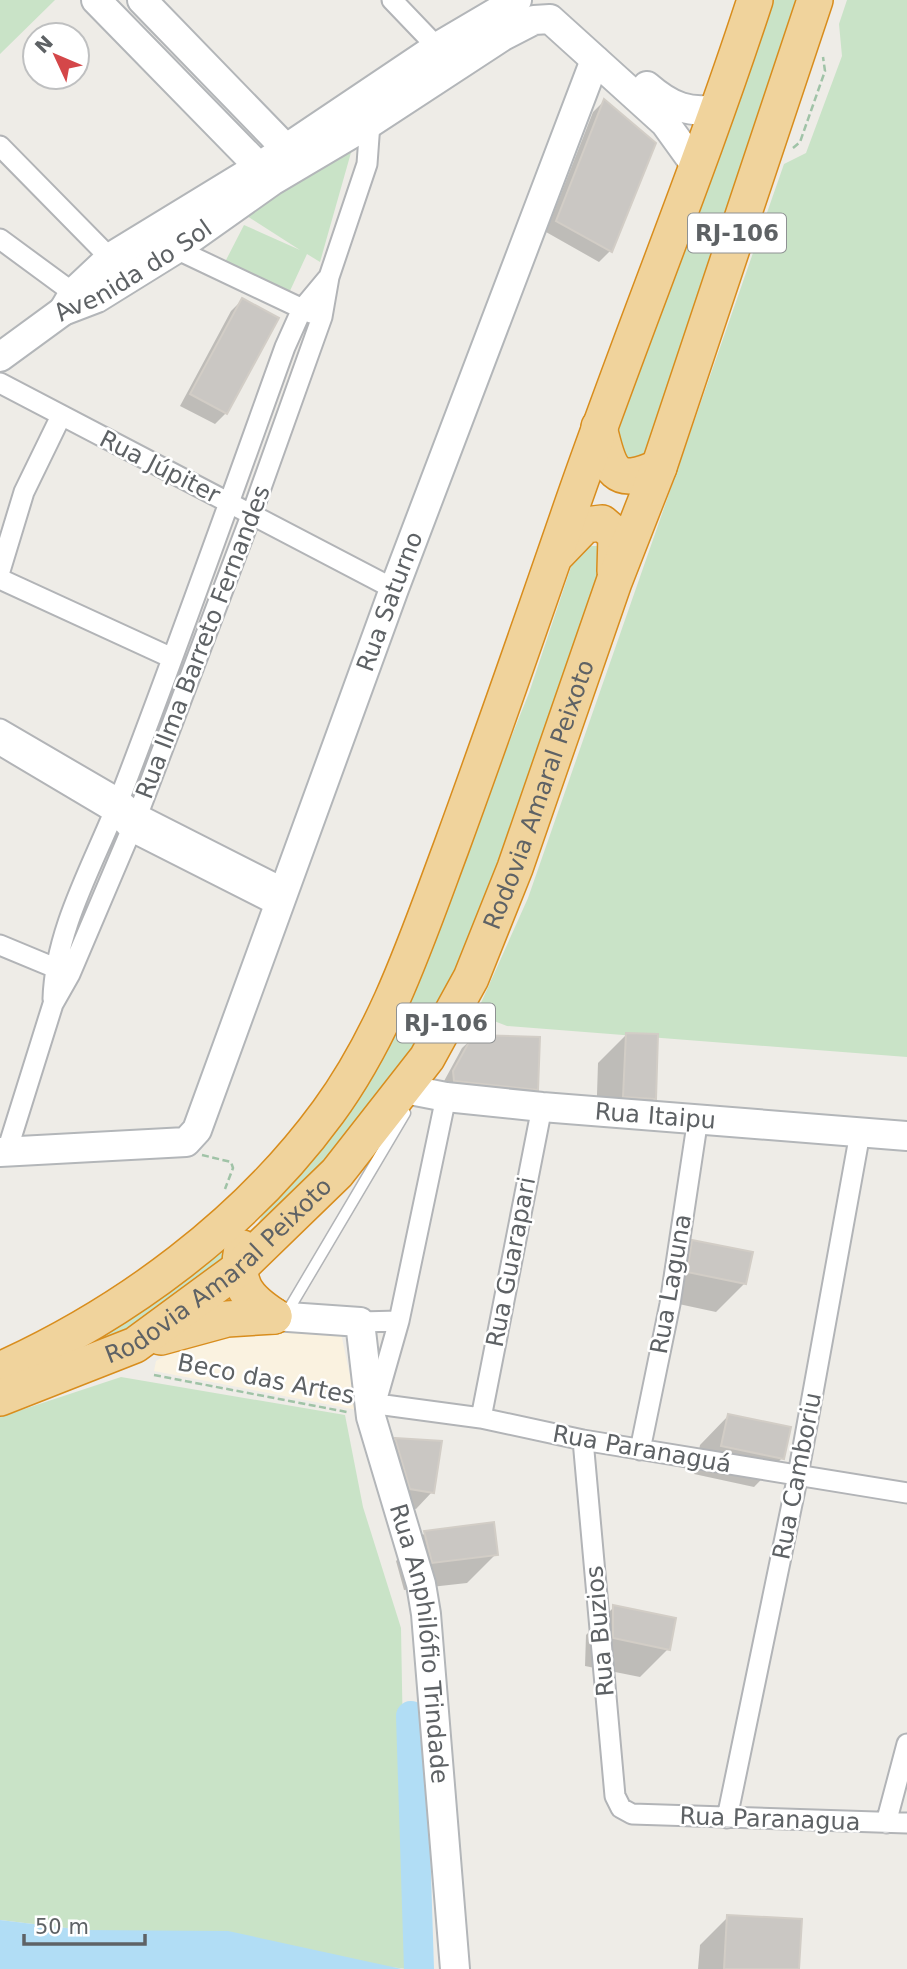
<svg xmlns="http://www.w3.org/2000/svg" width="907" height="1969" font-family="'DejaVu Sans',sans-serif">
  <rect width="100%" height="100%" fill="#eeece7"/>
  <path fill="#faf2e0" d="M 213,1329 L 341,1333 L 357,1410 L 154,1371 L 156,1361 Z"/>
  <path fill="#c9e3c7" d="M 0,0 L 55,0 L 0,54 Z
    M 772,0 L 809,0 L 647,451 L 633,462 L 618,451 L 619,429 Z
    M 847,0 L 907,0 L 907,1057 L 507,1026 L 476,1014 L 528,898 L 784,164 L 806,153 L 842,56 L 839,24 Z
    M 354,142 L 320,262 L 307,254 L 289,293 L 225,262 L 244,225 L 300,250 L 239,211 Z
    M 586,546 L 598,546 L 606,564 L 493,906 L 431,1040 L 340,1159 L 255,1230 L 269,1201 L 413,980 L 529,693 L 572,564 Z
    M 231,1235 L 231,1264 L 117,1341 L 100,1339 L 107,1328 Z
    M 121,1377 L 345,1415 L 363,1507 L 401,1628 L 407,1969 L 0,1920 L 0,1417 Z"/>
  <path fill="#b1ddf5" d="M 0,1920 L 83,1930 L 228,1931 L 402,1969 L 0,1969 Z"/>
  <path fill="#0003" d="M 604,101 L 654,143 L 610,251 L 599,262 L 546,232 L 593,112 Z
    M 242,300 L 226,413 L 215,424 L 180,406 L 231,311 Z
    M 626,1035 L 654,1099 L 626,1127 L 596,1125 L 598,1063 Z
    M 474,1037 L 536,1089 L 525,1100 L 443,1083 L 462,1048 Z
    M 693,1242 L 745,1283 L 716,1312 L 660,1300 L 664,1270 Z
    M 728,1416 L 782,1458 L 754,1487 L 694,1474 L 700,1445 Z
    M 395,1440 L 440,1443 L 432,1492 L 416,1509 L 394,1505 L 379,1456 Z
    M 425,1533 L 496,1554 L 467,1583 L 404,1590 L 396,1561 Z
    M 614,1607 L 668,1649 L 640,1677 L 585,1666 L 586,1635 Z
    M 728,1917 L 798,1969 L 698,1969 L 700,1945 Z"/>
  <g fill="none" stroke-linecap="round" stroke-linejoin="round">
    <path stroke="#b1ddf5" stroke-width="30" d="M 411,1716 L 419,1969"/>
  </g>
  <path fill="#cac7c3" stroke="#d2cdc6" stroke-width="2" d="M 604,99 L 656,143 L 612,252 L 556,221 Z
    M 242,298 L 279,318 L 227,414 L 190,394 Z
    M 626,1033 L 658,1034 L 656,1099 L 623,1097 Z
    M 473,1035 L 540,1037 L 538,1090 L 454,1081 L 453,1071 Z
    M 692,1240 L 753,1252 L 746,1284 L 687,1272 Z
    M 728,1414 L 791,1427 L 784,1459 L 721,1446 Z
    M 395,1438 L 442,1441 L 434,1493 L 410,1489 Z
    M 494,1522 L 498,1555 L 432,1563 L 424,1531 Z
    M 613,1605 L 676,1618 L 670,1650 L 613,1638 Z
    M 727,1915 L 802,1919 L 799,1969 L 724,1969 Z"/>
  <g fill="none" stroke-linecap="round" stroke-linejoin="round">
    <defs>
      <path id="lane" d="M 286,1314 L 405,1113"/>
      <path id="street" d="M 392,0 L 437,47
        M 0,146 L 117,265
        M 0,239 L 83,300
        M 176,249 L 311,313
        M 0,383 L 394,589
        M 0,571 L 24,492 L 61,416
        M 0,579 L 172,658
        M 0,729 L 120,799 L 138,814 L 286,889
        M 0,745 L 113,812 L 130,831 L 280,907
        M 0,945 L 65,972
        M 53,999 C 55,928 96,860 121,795 C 178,647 231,497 285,347 L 302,309 L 327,279
        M 7,1151 L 53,1004 L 70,974 L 138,814 L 252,513 L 322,317 L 329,277 L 367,164 L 370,123
        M 360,1322 L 399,1321
        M 377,1404 L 481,1418 L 583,1440 L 907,1493
        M 374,1409 L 399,1321 L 446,1097
        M 481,1418 L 542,1107
        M 583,1440 L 615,1796 L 621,1808 L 632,1814 L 907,1823
        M 640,1450 L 670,1304 L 698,1118
        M 727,1818 L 798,1475 L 860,1133
        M 886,1823 L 907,1744"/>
      <g id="secondary">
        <path d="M 96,0 L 270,178"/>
        <path d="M 142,0 L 299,162"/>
        <path d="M 647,86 C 670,106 690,115 720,108"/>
        <path d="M 63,311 L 75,291 L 111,257 L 260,166 L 437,47 L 517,0"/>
        <path id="s1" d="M 0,357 L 63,311 L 97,298 L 176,249 L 272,181 L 370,123 L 503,36 L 534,20 L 550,19 L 665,123 L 696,166"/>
        <path id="s2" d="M 405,1089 L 446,1097 L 542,1107 L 907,1136"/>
        <path id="s3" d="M 0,1152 L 186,1142 L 197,1130 L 394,589 L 595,60"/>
        <path id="s4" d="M 274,1316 L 360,1322 L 371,1417 L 421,1584 L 426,1614 L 455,1969"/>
      </g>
      <g id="highway">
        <path d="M 599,427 C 609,469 613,489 659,467"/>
        <path d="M 558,553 L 585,525 L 602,523 L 616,535 L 615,571"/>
        <path d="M 242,1248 C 235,1283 245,1297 274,1316"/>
        <path d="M 161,1337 L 227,1319 L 274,1316"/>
        <path d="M 0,1370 C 126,1313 246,1224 328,1112 C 386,1033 417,939 451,848 C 492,736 531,624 570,511 C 629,340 699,172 755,0"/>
        <path id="s5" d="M 0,1398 L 135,1345 L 237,1270 L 337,1173 L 427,1058 L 471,978 L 515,868 L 614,582 L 659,467 L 815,0"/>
      </g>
    </defs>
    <use href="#lane" stroke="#b2b4b7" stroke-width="13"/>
    <use href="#street" stroke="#b2b4b7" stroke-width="23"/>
    <use href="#secondary" stroke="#b3b6b9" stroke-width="32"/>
    <use href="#highway" stroke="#d88d1d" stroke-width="38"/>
    <path stroke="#a0c3a7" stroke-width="2.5" stroke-dasharray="7 3.5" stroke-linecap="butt" d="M 793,148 L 800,142 L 825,71 L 823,57
      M 202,1155 L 231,1162 L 233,1168 L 225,1189
      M 154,1375 L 347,1412"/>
    <use href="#lane" stroke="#fff" stroke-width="10"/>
    <use href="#street" stroke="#fff" stroke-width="19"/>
    <use href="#secondary" stroke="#fff" stroke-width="28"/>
    <use href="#highway" stroke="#f0d39c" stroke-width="35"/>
  </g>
  <g text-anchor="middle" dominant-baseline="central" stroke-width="5" stroke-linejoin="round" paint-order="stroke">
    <g fill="#fff" stroke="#8e9193" stroke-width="2">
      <rect x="688" y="213.5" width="98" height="39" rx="5"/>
      <rect x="397" y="1003.5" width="98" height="39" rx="5"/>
    </g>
    <g font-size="23" font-weight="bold" fill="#5e6265">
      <text x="737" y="233">RJ-106</text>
      <text x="446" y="1023">RJ-106</text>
    </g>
    <g font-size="24" fill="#5e6265" stroke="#fff">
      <text stroke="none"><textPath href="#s1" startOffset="159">Avenida do Sol</textPath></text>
      <text transform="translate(160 467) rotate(27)">Rua Júpiter</text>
      <text stroke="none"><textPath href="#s3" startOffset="765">Rua Saturno</textPath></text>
      <text transform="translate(203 642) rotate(-69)">Rua Ilma Barreto Fernandes</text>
      <text stroke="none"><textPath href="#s5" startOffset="844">Rodovia Amaral Peixoto</textPath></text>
      <text stroke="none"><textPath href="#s2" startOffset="252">Rua Itaipu</textPath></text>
      <text transform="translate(511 1262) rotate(-79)">Rua Guarapari</text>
      <text stroke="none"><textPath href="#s5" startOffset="256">Rodovia Amaral Peixoto</textPath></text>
      <text transform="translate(671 1284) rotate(-80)">Rua Laguna</text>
      <text transform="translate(266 1379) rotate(11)">Beco das Artes</text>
      <text transform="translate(642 1449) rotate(10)">Rua Paranaguá</text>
      <text transform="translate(797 1476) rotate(-79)">Rua Camboriu</text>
      <text transform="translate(600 1631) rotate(-95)">Rua Buzios</text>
      <text stroke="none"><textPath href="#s4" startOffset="415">Rua Anphilófio Trindade</textPath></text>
      <text transform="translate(770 1819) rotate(2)">Rua Paranagua</text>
    </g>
  </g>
  <g transform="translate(56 56) rotate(314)"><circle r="33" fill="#ffffff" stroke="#bfc0c1" stroke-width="2"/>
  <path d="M0-5L12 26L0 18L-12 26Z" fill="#d44749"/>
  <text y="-10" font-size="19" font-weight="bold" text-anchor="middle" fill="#5e6265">N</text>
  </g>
  <path d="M24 1934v10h121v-10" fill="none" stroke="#5e6265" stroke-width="3.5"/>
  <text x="35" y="1934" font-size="21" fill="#5e6265" stroke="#ffffff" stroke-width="5" paint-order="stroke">50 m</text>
</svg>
